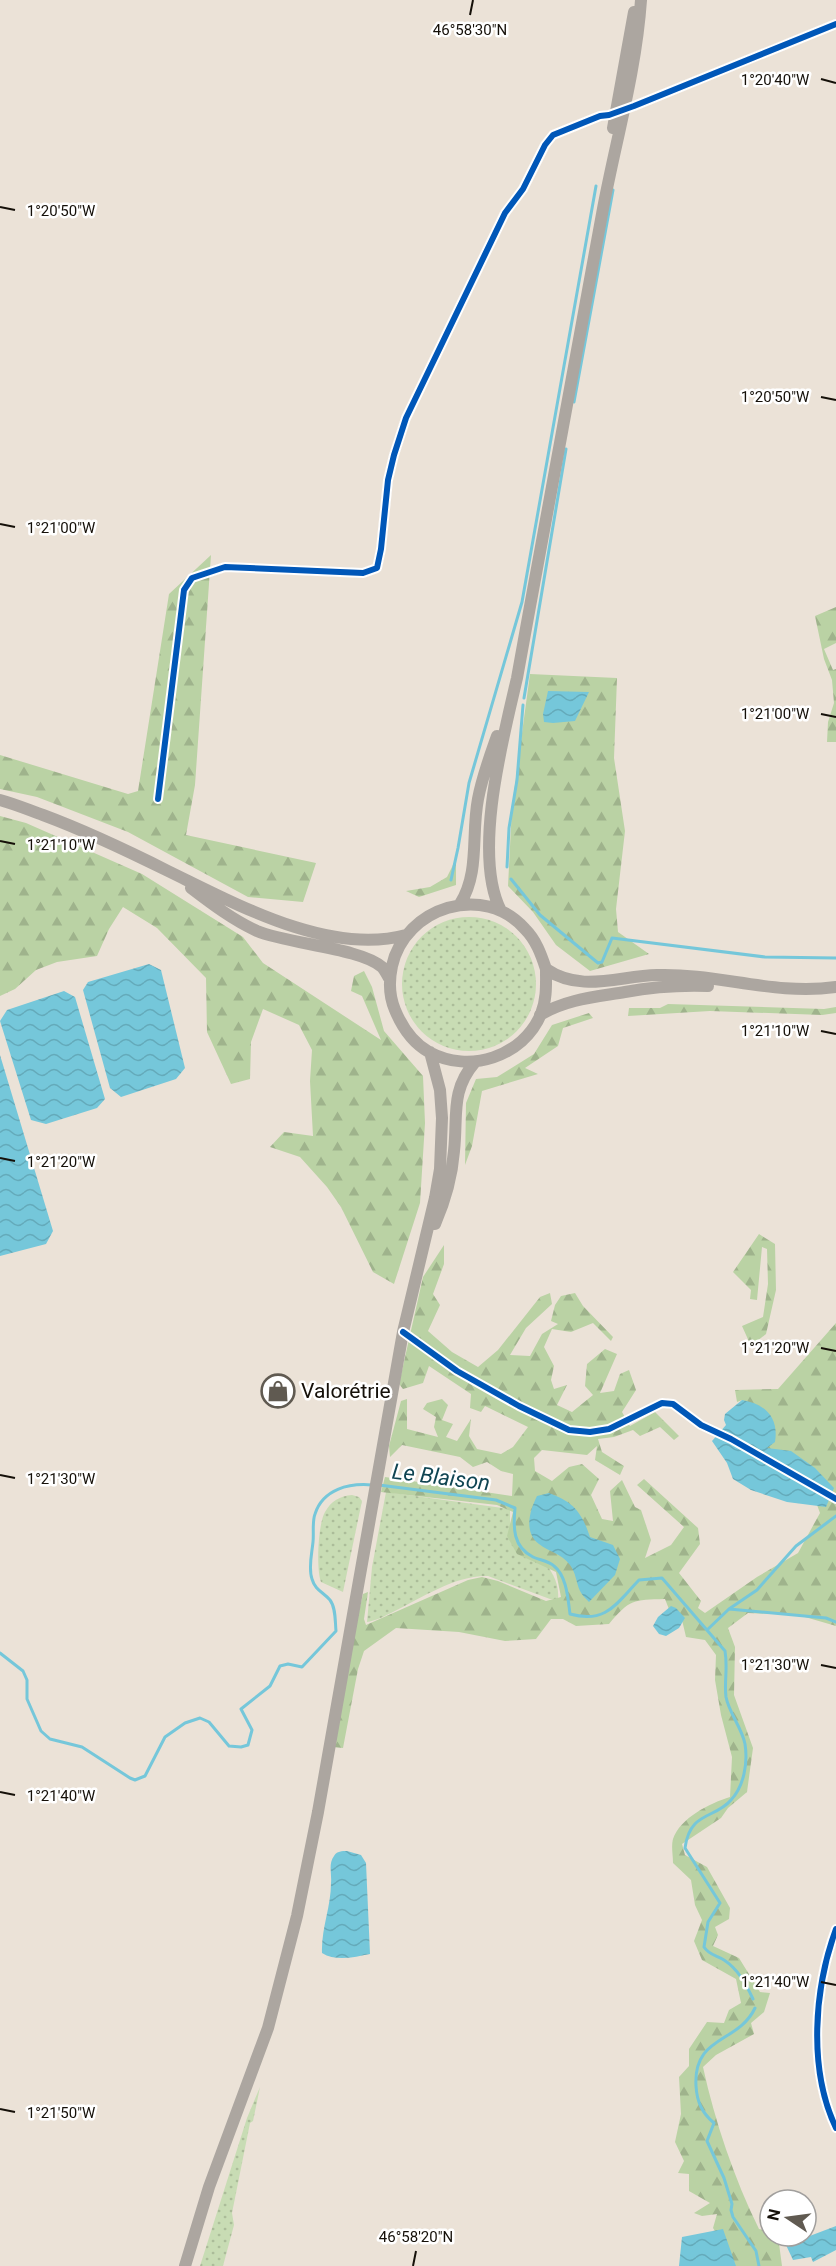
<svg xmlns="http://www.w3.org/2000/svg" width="836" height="2266" font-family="Roboto,sans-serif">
  <defs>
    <pattern id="grass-dots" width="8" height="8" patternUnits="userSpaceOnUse" patternTransform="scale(1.5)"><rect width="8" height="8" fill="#c8dcb4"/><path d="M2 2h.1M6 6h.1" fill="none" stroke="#abbc99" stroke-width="1.8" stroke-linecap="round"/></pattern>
    <pattern id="forest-firs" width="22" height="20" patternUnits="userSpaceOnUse" patternTransform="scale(1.5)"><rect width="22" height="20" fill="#bad2a4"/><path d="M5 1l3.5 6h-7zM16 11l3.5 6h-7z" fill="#9fb38c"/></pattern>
    <pattern id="water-waves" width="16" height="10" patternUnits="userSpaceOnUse" patternTransform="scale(1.5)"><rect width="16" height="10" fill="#75c7da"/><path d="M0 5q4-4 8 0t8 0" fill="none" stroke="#64aaba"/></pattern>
  </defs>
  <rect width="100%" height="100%" fill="#ebe2d7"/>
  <path fill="url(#grass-dots)" d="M402 984a67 67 0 1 1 134 0a67 67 0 1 1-134 0Z
    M 386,1492 L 510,1509 L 510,1531 C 530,1550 561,1568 558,1599 L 550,1599 L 488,1576 C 455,1575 422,1598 393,1612 C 385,1616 375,1621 367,1622 L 372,1567 Z
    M 352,1495 L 359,1497 L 362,1501 L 343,1592 L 321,1582 C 316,1569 318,1524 325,1512 C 331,1501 340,1496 352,1495 Z
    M 260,2087 L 253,2121 L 250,2123 L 232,2213 L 234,2225 L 223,2266 L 200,2266 L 247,2118 Z"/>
  <path fill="url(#forest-firs)" d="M 211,555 L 195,785 L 186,835 L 316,863 L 303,902 L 248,897 L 128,832 L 37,797 L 0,789 L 0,755 L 128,794 L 138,791 L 169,594 Z
    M 836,607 L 836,643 L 824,649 L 833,670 L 836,669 L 836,742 L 827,742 L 828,722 L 834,703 L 832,680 L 824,659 L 815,616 Z
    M 530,674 L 617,678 L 614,758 L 625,831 L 616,909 L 618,932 L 649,954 L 590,971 L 556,945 L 533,912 L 508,886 L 512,807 Z
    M 0,816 L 26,823 L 142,874 L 243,937 L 263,963 L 381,1040 L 362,996 L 351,991 L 354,976 L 364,971 L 372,987 L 384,1031 L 423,1076 L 425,1123 L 420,1203 L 394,1284 L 373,1272 L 341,1207 L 327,1187 L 300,1157 L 270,1147 L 284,1132 L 313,1136 L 310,1081 L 312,1050 L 299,1025 L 263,1009 L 251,1042 L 250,1079 L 231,1084 L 207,1032 L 206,978 L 157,928 L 123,907 L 109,929 L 97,956 L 57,962 L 36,970 L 15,989 L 0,996 Z
    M 456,859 L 456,885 L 419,897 L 406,891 L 430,887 L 447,877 Z
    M 668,1004 L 824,1009 L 836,1007 L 836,1013 L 822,1015 L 710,1011 L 628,1016 L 629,1008 L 660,1008 Z
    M 589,1013 L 593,1018 L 563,1028 L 558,1046 L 525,1068 L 538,1074 L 482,1091 L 472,1146 L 465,1165 L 466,1103 L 476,1079 L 497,1077 L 534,1054 L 552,1025 Z
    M 759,1234 L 775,1244 L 776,1290 L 766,1334 L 751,1346 L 742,1326 L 763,1317 L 768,1284 L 767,1249 L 762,1247 L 757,1300 L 750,1299 L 751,1290 L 733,1272 Z
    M 444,1245 L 444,1264 L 433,1294 L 440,1305 L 428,1331 L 452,1352 L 478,1367 L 498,1350 L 540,1297 L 550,1293 L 552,1304 L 526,1328 L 510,1355 L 530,1356 L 542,1334 L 558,1324 L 551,1321 L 555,1305 L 561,1296 L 575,1293 L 583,1306 L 613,1337 L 611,1341 L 593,1323 L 571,1332 L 552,1329 L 544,1347 L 554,1366 L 551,1380 L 554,1389 L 567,1385 L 557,1405 L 572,1412 L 593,1395 L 585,1386 L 587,1364 L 605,1349 L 617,1354 L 600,1393 L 614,1391 L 620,1374 L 629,1370 L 636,1390 L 622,1412 L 630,1426 L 655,1412 L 679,1436 L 674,1440 L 660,1427 L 640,1436 L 633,1430 L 614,1437 L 598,1439 L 602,1452 L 624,1466 L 620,1475 L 595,1460 L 597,1446 L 587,1455 L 542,1450 L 534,1458 L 535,1471 L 552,1481 L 569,1467 L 582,1464 L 599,1479 L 591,1495 L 602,1519 L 613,1521 L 610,1491 L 622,1480 L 635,1507 L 641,1510 L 651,1540 L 645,1558 L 671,1545 L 684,1527 L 637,1485 L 644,1479 L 698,1528 L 700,1544 L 679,1573 L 701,1601 L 698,1608 L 705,1613 L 757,1577 L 798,1553 L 820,1513 L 803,1467 L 765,1448 L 742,1400 L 737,1402 L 735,1390 L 778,1389 L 836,1323 L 836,1626 L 798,1615 L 748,1613 L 728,1628 L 735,1647 L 734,1695 L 753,1748 L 747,1792 L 728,1808 L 721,1818 L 682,1844 L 685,1855 L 707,1867 L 730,1908 L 729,1919 L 715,1927 L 718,1935 L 713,1946 L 739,1958 L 760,1992 L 770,1993 L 764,2012 L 751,2023 L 754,2034 L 716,2055 L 703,2067 C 715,2122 734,2178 759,2229 L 770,2231 L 770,2236 L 778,2236 L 782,2266 L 729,2266 L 721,2240 L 713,2228 L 717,2214 L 702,2216 L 694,2213 L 710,2203 L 689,2191 L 689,2174 L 678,2173 L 684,2161 L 675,2142 L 681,2114 L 679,2077 L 689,2066 L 689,2049 L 707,2022 L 724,2023 L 729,2010 L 741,2003 L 736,1979 L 702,1960 L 694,1941 L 702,1920 L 695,1905 L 691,1880 L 673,1863 C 673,1855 671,1846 673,1839 C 680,1818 710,1803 730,1797 L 732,1757 L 721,1715 L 715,1680 L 716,1655 L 705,1640 L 686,1637 L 682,1620 L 672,1617 L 665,1599 C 633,1600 630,1599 609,1624 L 576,1626 L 563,1619 L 551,1619 L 536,1639 L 505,1641 L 459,1632 L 396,1628 L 364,1651 L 358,1669 L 343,1748 L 333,1747 L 353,1637 L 363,1594 L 368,1592 L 364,1619 L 366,1625 L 468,1580 L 482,1577 L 498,1581 L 546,1601 L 561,1597 L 556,1572 L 517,1554 L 507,1536 L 513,1512 L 497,1505 L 381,1492 L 385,1477 L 512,1496 L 513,1474 L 501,1471 L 487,1462 L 473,1467 L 460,1457 L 402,1445 L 390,1457 L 389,1446 L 401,1401 L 407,1399 L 407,1429 L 438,1437 L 434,1427 L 436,1417 L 423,1409 L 427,1403 L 442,1399 L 448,1405 L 442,1420 L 453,1424 L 446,1437 L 457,1441 L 471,1419 L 469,1436 L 477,1449 L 501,1454 L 513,1447 L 528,1427 L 485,1406 L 481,1412 L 470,1408 L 471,1394 L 429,1366 L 423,1383 L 403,1389 L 399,1384 L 423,1277 Z"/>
  <path fill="url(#water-waves)" d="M 548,691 L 589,692 L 575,721 L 553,723 L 544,722 L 543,714 Z
    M 149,964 L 161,970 L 185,1068 L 176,1079 L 121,1097 L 110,1088 L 83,990 L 88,982 Z
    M 64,991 L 75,997 L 105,1099 L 97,1108 L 46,1124 L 31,1120 L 0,1021 L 7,1010 Z
    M 0,1055 L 53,1231 L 46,1244 L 0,1256 Z
    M 742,1400 C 766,1404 779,1418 775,1442 L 767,1448 L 791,1451 L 815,1468 L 834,1488 L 826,1507 L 787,1502 L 751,1490 L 733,1479 L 727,1463 L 712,1441 L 726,1425 L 724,1420 L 725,1414 Z
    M 549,1493 C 574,1502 582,1513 590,1537 L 613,1545 L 620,1559 L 615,1575 L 589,1602 C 586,1599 582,1595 580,1591 C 576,1582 576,1573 570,1565 C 561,1553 549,1552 539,1544 C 523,1532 530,1510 537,1496 Z
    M 671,1606 L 676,1608 L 685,1618 L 679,1628 L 666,1636 L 659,1634 L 653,1626 L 658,1617 Z
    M 347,1851 L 361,1855 L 366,1863 L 370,1954 C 355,1957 336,1962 322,1953 C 321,1929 331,1907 331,1883 C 332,1874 328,1864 334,1856 C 337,1851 342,1851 347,1851 Z
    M 836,2226 L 836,2250 L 813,2262 L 811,2257 L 793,2260 L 786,2245 Z
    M 723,2229 L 736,2266 L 679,2266 L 682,2237 Z"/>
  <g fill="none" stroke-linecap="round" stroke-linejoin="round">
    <path stroke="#75c7da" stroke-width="3" d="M 574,402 L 613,190
      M 524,698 L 566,449
      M 507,867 L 509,828 L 517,780 L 523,705
      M 511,879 L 540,915 L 598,963 L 602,962 L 612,938 L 765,957 L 836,958
      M 451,880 L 458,848 L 469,783 L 522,602 L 596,186
      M 379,1485 L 496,1500 L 515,1508 C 513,1528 513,1547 533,1557 C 539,1560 549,1561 554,1566 C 567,1576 568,1600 570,1614 C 606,1624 616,1604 639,1580 L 662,1578 L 725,1651 C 728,1668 724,1682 726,1697 C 729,1713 742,1728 745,1744 C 748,1763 744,1786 731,1800 C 715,1819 690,1811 685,1848 L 720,1903 L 708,1922 L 704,1947 C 709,1955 716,1955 724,1960 C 738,1969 746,1984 753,1999
      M 729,1609 L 757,1590 L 796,1546 L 836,1516
      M 707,1630 L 729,1609 L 826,1618 L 836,1622
      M 0,1653 L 23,1671 L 27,1680 L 27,1699 L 41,1731 L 50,1739 L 82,1747 L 130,1778 L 135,1780 L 145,1776 L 165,1737 L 185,1723 L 200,1718 L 209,1722 L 229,1746 L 241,1747 L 248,1745 L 252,1730 L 241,1709 L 270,1686 L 280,1666 L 288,1664 L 302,1667 L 336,1631 C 335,1621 336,1608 330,1600 C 323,1592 315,1590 312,1579 C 308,1568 312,1553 313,1542 C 314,1533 312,1522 315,1514 C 323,1489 349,1483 372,1485
      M 755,2008 C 738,2044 693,2035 696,2086 C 697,2102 702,2113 714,2123 L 707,2141 L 724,2178 L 732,2204 L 731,2210 L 733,2217 L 756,2251 L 759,2266"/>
    <path stroke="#a9a5a1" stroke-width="9" d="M 158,799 L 184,590 L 192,578 L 225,567 L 363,573 L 377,568 L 381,549 L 388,480 L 394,455 L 406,418 L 505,213 L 523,189 L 545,145 L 553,135 L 600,116 L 609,115 L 634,106 L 836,24
      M 403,1332 L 457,1371 L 519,1406 L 569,1430 L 590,1432 L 609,1429 L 662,1403 L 673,1404 L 701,1425 L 731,1439 L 836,1499
      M 836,1929 C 814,1989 808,2069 836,2128"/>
    <path stroke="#aca6a0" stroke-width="12" d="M 613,128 L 634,12
      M 0,800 C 15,804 29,810 43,815 C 86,831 128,851 168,871 C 236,904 329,956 406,935
      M 191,888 C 212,904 233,920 257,931 C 288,944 361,948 382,967 C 385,970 387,975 389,978
      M 460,904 C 480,872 471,835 478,799 C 482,777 490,756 497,736
      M 501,911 C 472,855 503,738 517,678 C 545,523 574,368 602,214 C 615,143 636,73 641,0
      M 546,969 C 546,984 547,999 541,1014 C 523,1057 469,1074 429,1052 C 413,1043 402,1027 395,1010 C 389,996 389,980 392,966 C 405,907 484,882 525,929 C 536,940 541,954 546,969 C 581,993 618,976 657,975 C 718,973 775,996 836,987
      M 540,1015 C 567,999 595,997 625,992 C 652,987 679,985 708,986
      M 435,1224 C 445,1201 452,1177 454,1151 C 458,1116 450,1091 475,1062
      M 185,2266 L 209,2187 L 268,2028 L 297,1916 L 318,1812 L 403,1332 L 435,1198 L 440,1169 L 442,1118 L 440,1090 L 430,1052"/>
    <defs>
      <path id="cycleway" d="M 158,799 L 184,590 L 192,578 L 225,567 L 363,573 L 377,568 L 381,549 L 388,480 L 394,455 L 406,418 L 505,213 L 523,189 L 545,145 L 553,135 L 600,116 L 609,115 L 634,106 L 836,24
        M 403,1332 L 457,1371 L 519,1406 L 569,1430 L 590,1432 L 609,1429 L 662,1403 L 673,1404 L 701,1425 L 731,1439 L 836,1499
        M 836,1929 C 814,1989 808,2069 836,2128"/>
    </defs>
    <use href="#cycleway" stroke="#fff" stroke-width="10"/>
    <use href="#cycleway" stroke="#0057b8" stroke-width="6"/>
  </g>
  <path fill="none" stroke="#151009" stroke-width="2" d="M 470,15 L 473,0M 821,79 L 836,83M 0,207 L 15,210M 821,397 L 836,400M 0,524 L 15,527M 821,714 L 836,717M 0,841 L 15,844M 821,1031 L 836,1034M 0,1158 L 15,1161M 821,1348 L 836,1351M 0,1475 L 15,1478M 821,1665 L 836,1668M 0,1792 L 15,1795M 821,1982 L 836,1985M 0,2109 L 15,2112M 413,2266 L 416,2251"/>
  <defs>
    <symbol id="shop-ring" viewBox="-11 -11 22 22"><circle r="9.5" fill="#fff" stroke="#605a51" stroke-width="1.5"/><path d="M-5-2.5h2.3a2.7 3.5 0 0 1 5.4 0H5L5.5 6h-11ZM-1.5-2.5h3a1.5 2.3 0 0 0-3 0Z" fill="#605a51"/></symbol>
  </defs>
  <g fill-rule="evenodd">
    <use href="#shop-ring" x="259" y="1372" width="38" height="38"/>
  </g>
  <g text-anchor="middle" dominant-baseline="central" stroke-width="5" stroke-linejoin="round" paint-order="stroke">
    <g font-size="21" fill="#151009" stroke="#fff" text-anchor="start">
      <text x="301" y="1391">Valorétrie</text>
    </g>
    <g font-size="22" font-style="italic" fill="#0f4452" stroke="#fff">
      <text transform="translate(441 1477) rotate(7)">Le Blaison</text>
    </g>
  </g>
  <g font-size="15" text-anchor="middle" fill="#151009" stroke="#fff" stroke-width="5" stroke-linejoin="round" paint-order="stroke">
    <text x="470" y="35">46°58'30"N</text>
    <text x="775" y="85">1°20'40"W</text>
    <text x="61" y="216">1°20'50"W</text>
    <text x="775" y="402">1°20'50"W</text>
    <text x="61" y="533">1°21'00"W</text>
    <text x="775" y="719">1°21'00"W</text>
    <text x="61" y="850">1°21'10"W</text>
    <text x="775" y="1036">1°21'10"W</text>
    <text x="61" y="1167">1°21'20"W</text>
    <text x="775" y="1353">1°21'20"W</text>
    <text x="61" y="1484">1°21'30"W</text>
    <text x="775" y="1670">1°21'30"W</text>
    <text x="61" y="1801">1°21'40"W</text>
    <text x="775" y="1987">1°21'40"W</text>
    <text x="61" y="2118">1°21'50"W</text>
    <text x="416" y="2242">46°58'20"N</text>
  </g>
  <g transform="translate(788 2218) rotate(283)"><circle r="28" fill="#ffffff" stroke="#a19f9d" stroke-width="1.5"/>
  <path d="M0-4.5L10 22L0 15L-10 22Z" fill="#605a51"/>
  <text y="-9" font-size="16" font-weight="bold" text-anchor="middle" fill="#151009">N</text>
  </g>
</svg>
